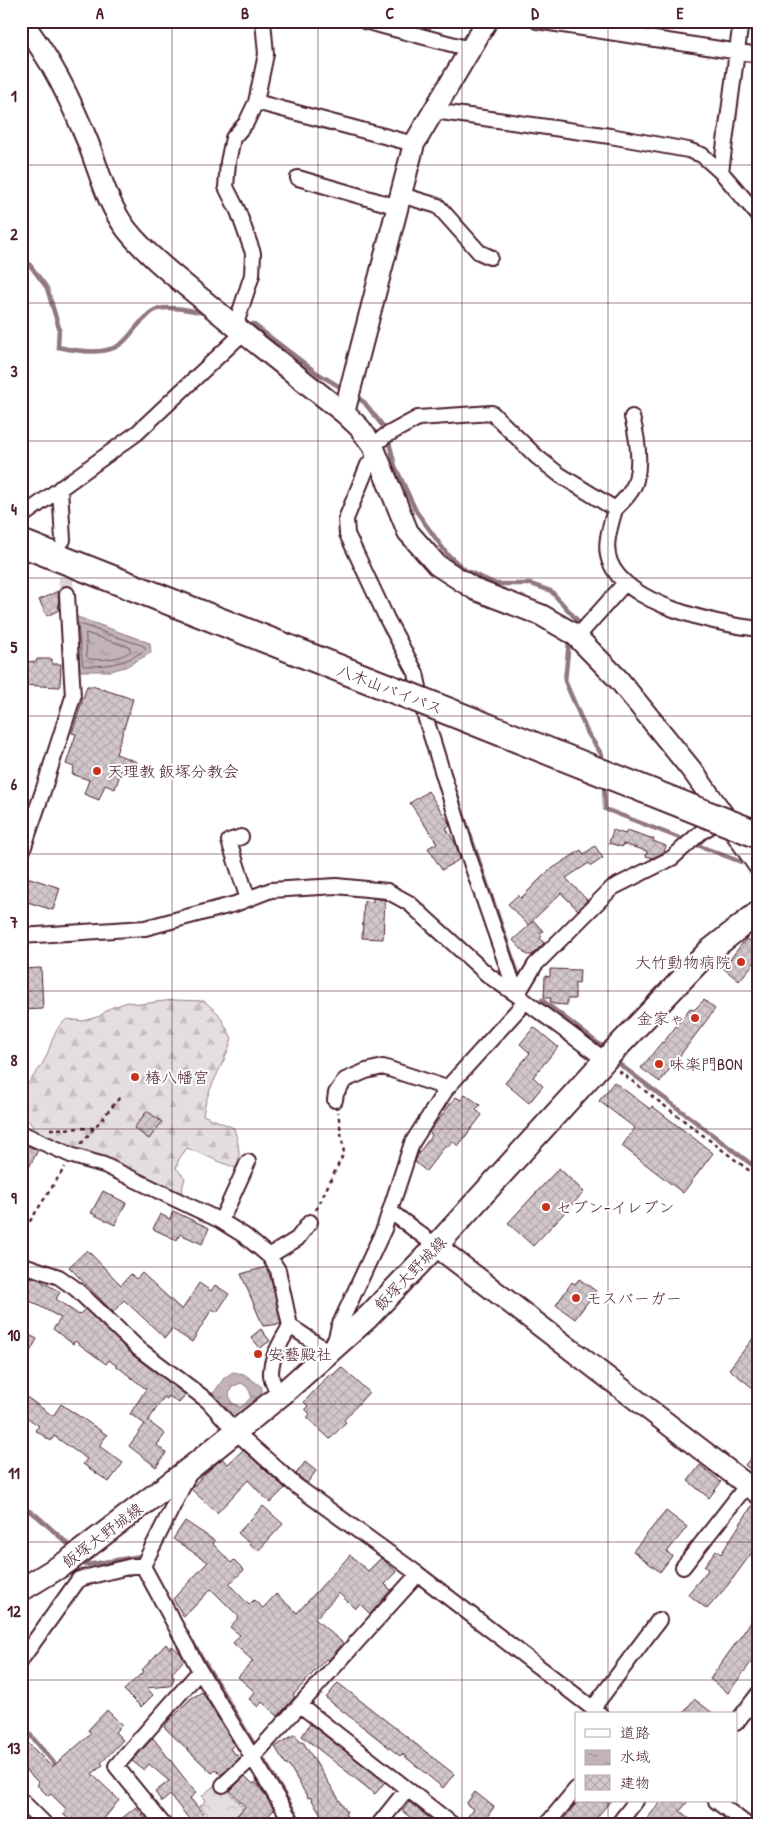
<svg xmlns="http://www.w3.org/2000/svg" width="780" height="1845" font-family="'Patrick Hand','Klee One',sans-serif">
  <defs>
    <pattern id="forest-firs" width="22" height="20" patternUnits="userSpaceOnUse" patternTransform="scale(1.25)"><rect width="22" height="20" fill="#e5dee0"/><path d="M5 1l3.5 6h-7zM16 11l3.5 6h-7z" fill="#c6bec0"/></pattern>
    <pattern id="park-crowns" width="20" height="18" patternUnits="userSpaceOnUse" patternTransform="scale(1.25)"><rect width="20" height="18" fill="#e5dee0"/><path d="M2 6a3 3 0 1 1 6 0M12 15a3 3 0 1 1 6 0" fill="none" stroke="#c6bec0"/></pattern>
    <pattern id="water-ripples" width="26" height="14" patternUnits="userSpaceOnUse" patternTransform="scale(1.25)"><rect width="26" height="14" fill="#c1b3b6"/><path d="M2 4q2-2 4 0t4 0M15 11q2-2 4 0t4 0" fill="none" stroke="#9f9194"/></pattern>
    <pattern id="building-cross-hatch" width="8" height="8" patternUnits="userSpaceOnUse" patternTransform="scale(1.25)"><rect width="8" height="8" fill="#d2c7cb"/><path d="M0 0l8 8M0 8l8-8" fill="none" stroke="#b6aaae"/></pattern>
  </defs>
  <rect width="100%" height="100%" fill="#fff"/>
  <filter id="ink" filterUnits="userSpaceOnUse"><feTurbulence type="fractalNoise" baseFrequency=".02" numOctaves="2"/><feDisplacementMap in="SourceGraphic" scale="10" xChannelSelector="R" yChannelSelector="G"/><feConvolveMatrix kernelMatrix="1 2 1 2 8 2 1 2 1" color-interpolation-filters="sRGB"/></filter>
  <g filter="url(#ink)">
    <path fill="url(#forest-firs)" stroke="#987e86" d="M 173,1000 L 204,1001 L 218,1013 L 232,1038 C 225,1065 207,1086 203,1115 L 234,1128 C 237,1140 243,1157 235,1168 L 187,1148 L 179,1159 L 176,1168 L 185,1178 L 181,1194 L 172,1196 L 44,1141 L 23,1114 C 12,1092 37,1077 45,1059 C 53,1042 51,1032 67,1019 L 83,1021 L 100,1016 L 110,1008 L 128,1002 L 141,1004 Z"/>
    <path fill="url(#park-crowns)" stroke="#987e86" d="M 219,1781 L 243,1808 L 229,1824 L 216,1824 L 200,1806 L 206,1800 L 202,1796 Z"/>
    <path fill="url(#water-ripples)" stroke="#91787e" fill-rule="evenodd" d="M 72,615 L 150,643 L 151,653 L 125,667 L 111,671 L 77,671 Z
      M 233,1372 L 244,1374 L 262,1387 L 262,1399 L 237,1421 L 210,1398 L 224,1378 ZM 241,1383 C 247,1386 250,1390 251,1397 L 245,1404 L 240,1407 L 231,1402 L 229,1394 L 232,1387 Z"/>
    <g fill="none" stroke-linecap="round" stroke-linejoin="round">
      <path stroke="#7a5a63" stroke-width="1" d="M 79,624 L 144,646 L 146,649 C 126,664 107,666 83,666 L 78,626 Z
        M 86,633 L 129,647 L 131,651 C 118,660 104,660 89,659 L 87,657 Z"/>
      <path stroke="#91787e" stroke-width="4.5" d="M 21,253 L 47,288 L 59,328 L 58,347 C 76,351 107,356 122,343 C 130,337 135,327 142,321 C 147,317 152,310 158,309 C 172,306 189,310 204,313
        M 253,324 L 317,373 L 345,390
        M 354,396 L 364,402 L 386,430 L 395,466 L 416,511 L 447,554 L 465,570 L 496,584 L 531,584 L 551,591 L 578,621
        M 569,642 L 565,681 L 587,732 L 602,755 L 602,763
        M 604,783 L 605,809 L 741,862
        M 457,797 L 518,974
        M 542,1000 L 600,1045
        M 618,1063 L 759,1170
        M 21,1506 L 37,1516 L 69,1545
        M 86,1565 L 141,1556
        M 193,1643 L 255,1746
        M 21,1724 L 59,1769
        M 263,1759 L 302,1824"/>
    </g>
    <path fill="url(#building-cross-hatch)" stroke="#4a1f2b" d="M 58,591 L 59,610 L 47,616 L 39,600 Z
      M 37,659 L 52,659 L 52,664 L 61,664 L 60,687 L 21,685 L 21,661 L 36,662 Z
      M 87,686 L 92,686 L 133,699 L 116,754 L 137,762 L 133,773 L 122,769 L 115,789 L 105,785 L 99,800 L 84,794 L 89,780 L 72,774 L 74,767 L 66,764 L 76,734 L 72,733 Z
      M 428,791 L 449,823 L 450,826 L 446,828 L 455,843 L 460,859 L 442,870 L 428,848 L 437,843 L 410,803 Z
      M 613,830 L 625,834 L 627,830 L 654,839 L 653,841 L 666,846 L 664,852 L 653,858 L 646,856 L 647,851 L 623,844 L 622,847 L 609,843 Z
      M 595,846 L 603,858 L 591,866 L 589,863 L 566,878 L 587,900 L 578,910 L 561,893 L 528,925 L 508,904 L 518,895 L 521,898 L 547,872 L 581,850 L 584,854 Z
      M 21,875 L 60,888 L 53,910 L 21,900 Z
      M 373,898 L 385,900 L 383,939 L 362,938 L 364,901 L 373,902 Z
      M 534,921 L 543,931 L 540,933 L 542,936 L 540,938 L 544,943 L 532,955 L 527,955 L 513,940 Z
      M 759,930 L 759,957 L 739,981 L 723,968 L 746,939 L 751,941 Z
      M 41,968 L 43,1009 L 21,1010 L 21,969 Z
      M 550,969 L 580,970 L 579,984 L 575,983 L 575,999 L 567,999 L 567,1005 L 553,1004 L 553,1002 L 550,1002 L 551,998 L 544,998 L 545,976 L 550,977 Z
      M 704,1000 L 715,1009 L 660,1082 L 641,1068 L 662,1042 L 663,1043 L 690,1008 L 694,1010 Z
      M 534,1027 L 558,1047 L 533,1077 L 543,1086 L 529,1103 L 505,1083 L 530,1053 L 520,1044 Z
      M 614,1082 L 650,1109 L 652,1106 L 713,1153 L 683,1193 L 622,1146 L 635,1128 L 599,1101 Z
      M 465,1094 L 480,1105 L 476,1110 L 482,1115 L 458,1146 L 452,1141 L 448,1147 L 446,1145 L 426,1171 L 415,1162 L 418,1154 L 432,1135 L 429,1132 L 431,1129 L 456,1097 L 461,1100 Z
      M 147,1111 L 162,1122 L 149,1139 L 134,1128 Z
      M 21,1143 L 38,1150 L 21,1183 Z
      M 559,1168 L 584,1192 L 533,1246 L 508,1223 Z
      M 103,1191 L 126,1203 L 115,1225 L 91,1213 Z
      M 173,1211 L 209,1228 L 202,1244 L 180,1234 L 177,1240 L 153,1229 L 160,1214 L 170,1219 Z
      M 87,1250 L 121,1285 L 131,1274 L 136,1279 L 142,1273 L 182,1310 L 199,1283 L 211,1291 L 215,1285 L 229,1294 L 217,1312 L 212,1309 L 192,1342 L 172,1329 L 165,1338 L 124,1300 L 113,1312 L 69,1267 Z
      M 266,1267 L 272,1282 L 281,1324 L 263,1326 L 241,1274 Z
      M 21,1275 L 41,1280 L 41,1281 L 60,1292 L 56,1299 L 79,1315 L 85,1309 L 134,1356 L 186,1395 L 179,1403 L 169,1396 L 167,1399 L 164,1397 L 148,1421 L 165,1434 L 157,1445 L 166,1453 L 156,1467 L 129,1446 L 145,1424 L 130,1414 L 146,1389 L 109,1360 L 106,1364 L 75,1341 L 73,1344 L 53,1329 L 61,1318 L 21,1296 Z
      M 579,1279 L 596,1291 L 575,1319 L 556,1305 L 572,1282 L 575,1284 Z
      M 261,1329 L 270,1341 L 260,1348 L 251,1337 Z
      M 21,1331 L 37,1339 L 21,1368 Z
      M 759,1331 L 759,1393 L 729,1369 Z
      M 341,1367 L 369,1392 L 344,1420 L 346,1422 L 330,1439 L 307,1418 L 310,1414 L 305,1409 L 308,1406 L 304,1402 L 331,1373 L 333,1375 Z
      M 21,1393 L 53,1416 L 61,1404 L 107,1435 L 99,1446 L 123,1463 L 109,1482 L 83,1464 L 87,1459 L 54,1436 L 51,1441 L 35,1430 L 39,1426 L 21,1413 Z
      M 759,1448 L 759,1476 L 745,1465 Z
      M 243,1450 L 285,1488 L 270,1503 L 248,1480 L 217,1513 L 191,1489 L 203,1475 L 222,1459 L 228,1464 Z
      M 305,1462 L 316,1471 L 307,1483 L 296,1474 Z
      M 700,1465 L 721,1482 L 709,1498 L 688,1481 Z
      M 753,1504 L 759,1506 L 759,1543 L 728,1585 L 707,1609 L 688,1594 L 708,1570 L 704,1566 L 716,1550 L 721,1554 Z
      M 263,1506 L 283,1524 L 258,1551 L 238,1533 Z
      M 666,1511 L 687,1527 L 667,1552 L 672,1556 L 660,1572 L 633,1551 Z
      M 185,1521 L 215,1541 L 213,1544 L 231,1563 L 234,1560 L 244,1570 L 229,1584 L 249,1605 L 254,1600 L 263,1608 L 276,1594 L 297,1613 L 350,1555 L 368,1571 L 381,1558 L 397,1572 L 385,1584 L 391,1590 L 370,1614 L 360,1604 L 355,1609 L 339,1593 L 315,1619 L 343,1643 L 328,1661 L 326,1659 L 293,1695 L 295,1697 L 278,1716 L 262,1702 L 258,1707 L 249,1699 L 255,1692 L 238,1677 L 253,1661 L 233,1643 L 240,1635 L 230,1627 L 239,1617 L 211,1589 L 184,1617 L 173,1599 L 208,1562 L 173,1539 Z
      M 751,1622 L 759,1628 L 759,1652 L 728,1693 L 710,1679 Z
      M 166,1644 L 170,1649 L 172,1646 L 181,1654 L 184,1660 L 172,1673 L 174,1678 L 172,1684 L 169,1686 L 147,1688 L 153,1695 L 141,1707 L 124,1690 L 144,1671 L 142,1670 Z
      M 338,1683 L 454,1774 L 443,1788 L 402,1754 L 400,1756 L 326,1698 Z
      M 202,1692 L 234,1744 L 230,1749 L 240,1758 L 221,1775 L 216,1770 L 212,1773 L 164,1727 L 173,1715 L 174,1716 L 190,1699 Z
      M 694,1699 L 714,1714 L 683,1714 Z
      M 107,1710 L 122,1725 L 115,1732 L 123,1740 L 101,1763 L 103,1765 L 92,1774 L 119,1800 L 100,1824 L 74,1824 L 63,1814 L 67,1810 L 51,1794 L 48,1796 L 37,1785 L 39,1783 L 21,1765 L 21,1736 L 52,1767 L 91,1734 L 88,1730 Z
      M 310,1724 L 385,1782 L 375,1794 L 302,1736 Z
      M 295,1734 L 300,1742 L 303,1742 L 347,1812 L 345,1813 L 351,1824 L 327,1824 L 310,1797 L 308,1798 L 289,1765 L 287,1766 L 275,1747 Z
      M 153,1738 L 196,1793 L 190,1798 L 212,1824 L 193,1824 L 170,1795 L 162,1802 L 155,1792 L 169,1781 L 149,1764 L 144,1770 L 132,1761 Z
      M 245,1776 L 253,1784 L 255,1782 L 261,1789 L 274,1810 L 260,1824 L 230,1824 L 245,1807 L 230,1791 Z
      M 475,1792 L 494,1807 L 482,1824 L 463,1824 L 473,1809 L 466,1804 Z
      M 578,1801 L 611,1801 L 597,1817 L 605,1824 L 560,1824 Z
      M 661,1801 L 688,1801 L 680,1811 L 696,1824 L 643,1824 Z
      M 409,1802 L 437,1824 L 419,1824 L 402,1811 Z
      M 136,1807 L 150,1824 L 115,1824 Z"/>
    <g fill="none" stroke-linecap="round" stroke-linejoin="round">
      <path stroke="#dbd2d5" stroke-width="14" stroke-dasharray="14 7" stroke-linecap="butt" d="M 64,556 L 67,594"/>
      <defs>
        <path id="street" d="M 263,21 L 266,54 L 256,102 L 414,144
          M 364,21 L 470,49
          M 537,21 L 759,55
          M 434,111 L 610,136 L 688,150 L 702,155 L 721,172 L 759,216
          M 721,172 L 741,21
          M 298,178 L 398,207
          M 401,195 L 438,206 L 479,252 L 490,257
          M 235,327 L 252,275 L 253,253 L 238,211 L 226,187 L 228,162 L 233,138 L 246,123 L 256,102
          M 373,446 L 385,436 L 418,418 L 492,413 L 537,457 L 560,475 L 615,509 C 611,525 603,545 610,562 C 627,605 717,624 759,629
          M 377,455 L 368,465 L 346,519 L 347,534 L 387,619 L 416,673 L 425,716 L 467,851 L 517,995
          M 60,488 L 63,540
          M 615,509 C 623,501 633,492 636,480 C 641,460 637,436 632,417
          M 21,517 L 137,433 L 243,333
          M 577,637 L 625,583
          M 241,837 L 229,841 L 248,899
          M 21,855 L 43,791 L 73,697 L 67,594
          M 21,936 L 145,928 L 235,904 L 271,890 L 336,886 L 387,891 L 409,903 L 489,976 L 517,995 L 605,1060
          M 517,995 L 535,965 L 612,888 L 672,858 L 701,832 L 722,819
          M 335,1100 L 336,1093 L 345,1080 L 366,1071 L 383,1067 L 447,1088
          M 21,1133 L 73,1156 L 104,1165 L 221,1221 L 245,1236 L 269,1256 L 278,1270 L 290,1326 L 329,1352
          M 390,1211 L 436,1246
          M 221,1221 L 248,1162
          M 269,1256 L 297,1239 L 310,1222
          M 21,1264 L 59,1277 L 76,1289 L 139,1349 L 208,1401 L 236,1432 L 295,1485 L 418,1574 L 600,1714
          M 334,1345 L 339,1326 L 384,1229 L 412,1143 L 447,1088 L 525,1002
          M 282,1394 C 280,1392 276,1388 274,1385 C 264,1367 281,1342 290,1326
          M 143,1566 L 200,1671 L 293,1824
          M 143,1566 L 189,1474
          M 683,1567 L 747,1485
          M 21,1660 L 79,1579 L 132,1566 L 143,1566
          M 300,1705 L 452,1824
          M 593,1708 L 659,1620
          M 736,1723 L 759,1693
          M 223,1785 L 253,1757 L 418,1574
          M 21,1800 L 45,1824
          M 716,1801 L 746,1824
          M 163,1824 L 116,1766 L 200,1671
          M 379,1824 L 407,1789
          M 547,1824 L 576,1789
          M 618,1824 L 636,1801"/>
        <path id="secondary" d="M 21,21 C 51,58 69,97 87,140 C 99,170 107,204 127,230 C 146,254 178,279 202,299 C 249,338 296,375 344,413 L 359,427 L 373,446 L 408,532 L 437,565 L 476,590 L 541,615 L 574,634 L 619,680 L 694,773 L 759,866
          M 344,413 L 414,144 L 487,21
          M 436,1246 L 759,1494"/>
        <path id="primary" d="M 21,1590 L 67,1562 L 193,1466 L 282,1394 L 329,1352 L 368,1317 L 436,1246 L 605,1060 L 708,952 L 759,912"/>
        <path id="highway" d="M 21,543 L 402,693"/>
      </defs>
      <use href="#street" stroke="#4a1f2b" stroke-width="18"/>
      <use href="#secondary" stroke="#4a1f2b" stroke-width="24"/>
      <use href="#primary" stroke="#4a1f2b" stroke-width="26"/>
      <use href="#highway" stroke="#4a1f2b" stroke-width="30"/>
      <path stroke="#4a1f2b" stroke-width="2.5" stroke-dasharray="4 4" stroke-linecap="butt" d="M 619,1071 L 759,1178
        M 50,1129 L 94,1128
        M 81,1144 L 121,1096
        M 316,1210 L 344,1153 L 338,1112
        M 21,1235 L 65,1167"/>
      <use href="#street" stroke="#fff" stroke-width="14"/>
      <use href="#secondary" stroke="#fff" stroke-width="20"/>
      <use href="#primary" stroke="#fff" stroke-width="22"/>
      <use href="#highway" stroke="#fff" stroke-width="26"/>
      <defs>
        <path id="highway-bridge" d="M 402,693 L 759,835"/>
      </defs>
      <use href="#highway-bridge" stroke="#4a1f2b" stroke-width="30" stroke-linecap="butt"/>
      <use href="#highway-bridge" stroke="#fff" stroke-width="26"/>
    </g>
  </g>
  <path fill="none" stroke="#4a1f2b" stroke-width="1" stroke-opacity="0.55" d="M 172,21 L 172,1824M 318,21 L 318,1824M 462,21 L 462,1824M 608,21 L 608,1714M 21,165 L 759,165M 21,303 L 759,303M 21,441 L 759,441M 21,578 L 759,578M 21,716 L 759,716M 21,854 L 759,854M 21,991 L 759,991M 21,1129 L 759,1129M 21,1267 L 759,1267M 21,1404 L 759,1404M 21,1542 L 759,1542M 21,1680 L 759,1680M 608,1801 L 608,1824"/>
  <g fill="#c8321e" stroke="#fff" stroke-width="2">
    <circle cx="97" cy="771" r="5"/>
    <circle cx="741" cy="962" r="5"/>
    <circle cx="695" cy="1018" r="5"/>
    <circle cx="659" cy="1064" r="5"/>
    <circle cx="135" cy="1077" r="5"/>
    <circle cx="546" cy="1207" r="5"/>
    <circle cx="576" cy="1298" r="5"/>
    <circle cx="258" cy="1354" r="5"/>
  </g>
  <g text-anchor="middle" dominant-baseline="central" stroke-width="4" stroke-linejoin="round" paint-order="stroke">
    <g font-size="16" fill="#4a1f2b" stroke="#fff">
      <text transform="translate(390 689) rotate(21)">八木山バイパス</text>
      <text transform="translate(410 1273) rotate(-46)">飯塚大野城線</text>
      <text transform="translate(102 1535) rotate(-37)">飯塚大野城線</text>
    </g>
    <g font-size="16" fill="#4a1f2b" stroke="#fff" text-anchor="start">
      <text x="107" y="771">天理教 飯塚分教会</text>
      <text x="731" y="962" text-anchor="end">大竹動物病院</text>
      <text x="685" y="1018" text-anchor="end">金家ゃ</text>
      <text x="669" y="1064">味楽門BON</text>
      <text x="145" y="1077">椿八幡宮</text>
      <text x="556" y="1207">セブン-イレブン</text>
      <text x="586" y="1298">モスバーガー</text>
      <text x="268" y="1354">安藝殿社</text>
    </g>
  </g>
  <rect width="780" height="1845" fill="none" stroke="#fff" stroke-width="55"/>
  <rect x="575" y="1712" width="162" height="90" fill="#ffffff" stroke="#b7a5aa"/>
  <rect x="585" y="1729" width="25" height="8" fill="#ffffff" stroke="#b7a5aa"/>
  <text x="620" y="1738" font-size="15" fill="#4a1f2b">道路</text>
  <rect x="585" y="1750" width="25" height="15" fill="url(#water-ripples)" stroke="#b7a5aa"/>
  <text x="620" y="1762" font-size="15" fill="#4a1f2b">水域</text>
  <rect x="585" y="1775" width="25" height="15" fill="url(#building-cross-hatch)" stroke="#b7a5aa"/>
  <text x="620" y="1788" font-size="15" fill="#4a1f2b">建物</text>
  <rect x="28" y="28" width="724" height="1790" fill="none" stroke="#4a1f2b" stroke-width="2"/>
  <g font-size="16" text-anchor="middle" font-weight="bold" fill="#4a1f2b">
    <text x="100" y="19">A</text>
    <text x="245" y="19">B</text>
    <text x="390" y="19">C</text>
    <text x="535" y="19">D</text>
    <text x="680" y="19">E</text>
    <text x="14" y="102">1</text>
    <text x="14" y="240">2</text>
    <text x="14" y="377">3</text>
    <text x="14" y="515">4</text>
    <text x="14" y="653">5</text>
    <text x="14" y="790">6</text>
    <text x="14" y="928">7</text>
    <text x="14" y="1066">8</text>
    <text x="14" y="1204">9</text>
    <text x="14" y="1341">10</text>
    <text x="14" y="1479">11</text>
    <text x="14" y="1617">12</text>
    <text x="14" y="1754">13</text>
  </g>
</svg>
